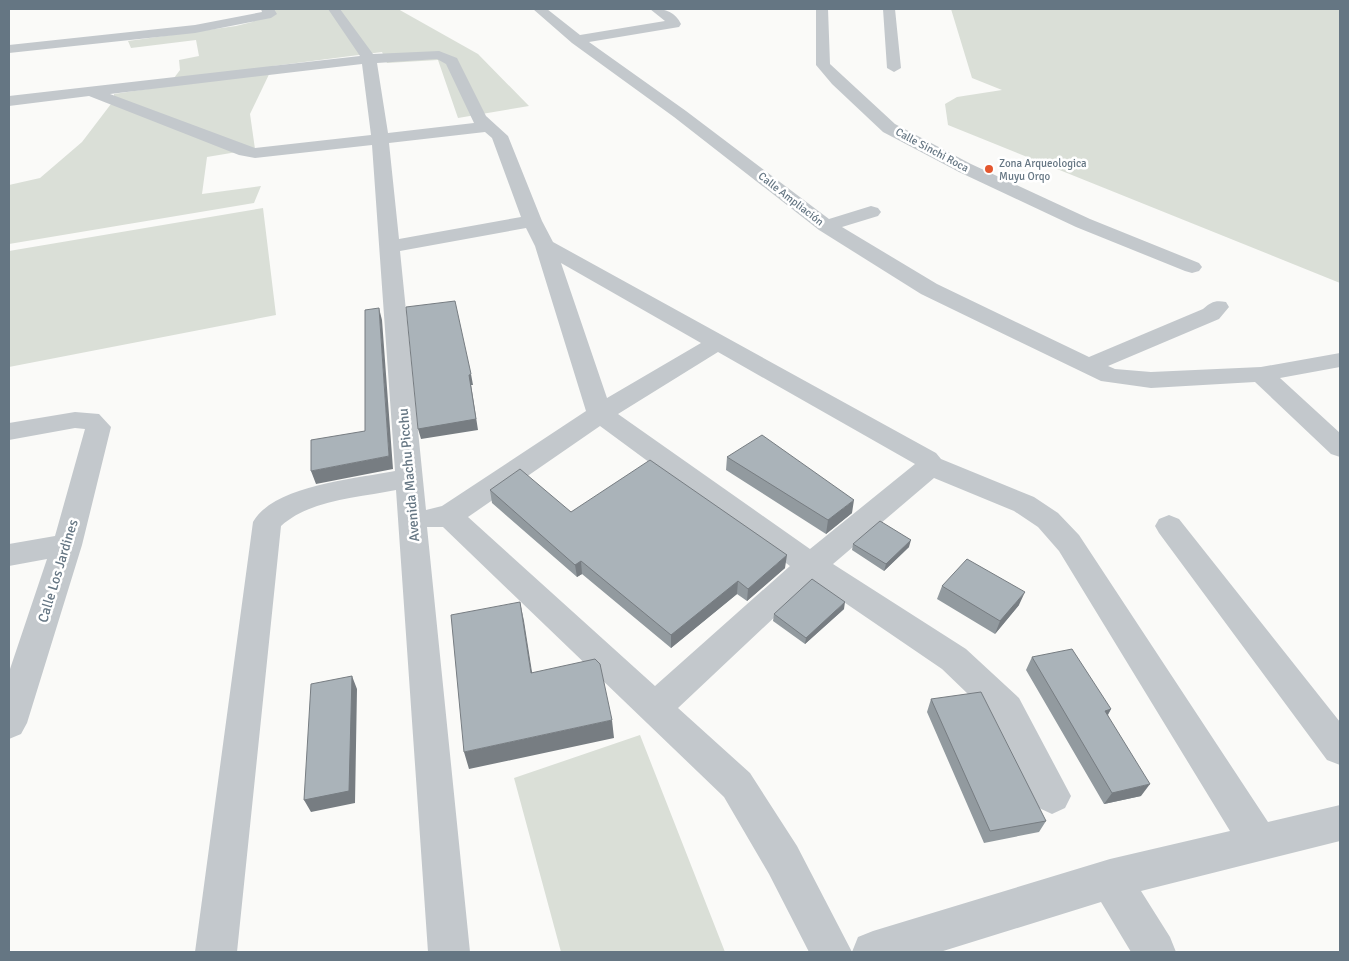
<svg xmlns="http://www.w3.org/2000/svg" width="1349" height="961" font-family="Signika,sans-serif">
  <rect width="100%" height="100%" fill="#fafaf8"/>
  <path fill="#dadfd7" d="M 273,9 L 398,9 L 478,54 L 529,106 L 458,118 L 438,60 L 387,63 L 382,52 L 273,66 L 250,114 L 255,149 L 207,157 L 202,194 L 261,186 L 254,203 L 9,244 L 9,185 L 40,178 L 82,142 L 114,100 L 114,94 L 168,86 L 180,70 L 179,60 L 199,56 L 196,40 L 131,48 L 128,41 L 236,26 L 252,22 Z
    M 951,9 L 1340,9 L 1340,283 L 948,125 L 945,104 L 957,97 L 1002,90 L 972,78 Z
    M 263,208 L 276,315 L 9,367 L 9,251 Z
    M 640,735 L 725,952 L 561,952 L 514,778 Z"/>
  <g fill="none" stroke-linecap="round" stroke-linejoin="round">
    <path fill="#c3c8cc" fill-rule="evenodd" d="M 261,9 L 274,9 L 277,14 L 271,18 L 195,33 L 9,53 L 9,45 L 195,25 L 262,12 Z
      M 328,9 L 340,9 L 373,54 L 439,51 L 457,58 L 486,116 L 508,136 L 542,221 L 553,242 L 936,453 L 941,459 L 1034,497 L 1058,513 L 1079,535 L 1268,822 L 1340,805 L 1340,841 L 1141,891 L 1170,937 L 1176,952 L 1131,952 L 1101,902 L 940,952 L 809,952 L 769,874 L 724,797 L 443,527 L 427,527 L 470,952 L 428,952 L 396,490 C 358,498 311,499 281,526 L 237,952 L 195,952 L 253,522 C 274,485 355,479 395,471 L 372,145 L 255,158 L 239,155 L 89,96 L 9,106 L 9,96 L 360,56 ZM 437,59 L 446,64 L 474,123 L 388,133 L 377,63 ZM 362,64 L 371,135 L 255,148 L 110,94 ZM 485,132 L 492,138 L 521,217 L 399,239 L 389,143 ZM 526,228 L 535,246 L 586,411 L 442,506 L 426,510 L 400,251 ZM 561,263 L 701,343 L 607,398 ZM 718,352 L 915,464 L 810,549 L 618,414 ZM 600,426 L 790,566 L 655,686 L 468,517 ZM 934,478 L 1014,511 L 1038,527 L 1059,551 L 1230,831 L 1110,859 L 873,931 L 858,937 L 852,952 L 797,846 L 750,773 L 678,708 L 813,581 L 942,669 L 995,720 L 1039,808 L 1052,814 L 1065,808 L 1071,796 L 1019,698 L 966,649 L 833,564 Z
      M 533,9 L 547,9 L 580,35 L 665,21 L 650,9 C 662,8 675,11 681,24 L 679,27 L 589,42 L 686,111 L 829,219 L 871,206 L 878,208 L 881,212 L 878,216 L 842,227 L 937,284 L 1089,357 L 1203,309 C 1211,302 1215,300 1226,302 L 1229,307 L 1219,319 L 1108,366 L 1115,369 L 1151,372 L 1261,367 L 1340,353 L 1340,367 L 1280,378 L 1340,433 L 1340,457 L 1331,454 L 1255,382 L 1151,388 L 1101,381 L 921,294 L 819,230 L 674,117 L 572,43 Z
      M 816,9 L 828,9 L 830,64 L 895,124 L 971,164 L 1090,219 L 1199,263 L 1202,267 L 1199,271 L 1192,273 L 1185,271 L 1076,227 L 959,172 L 883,132 L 832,84 L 816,65 Z
      M 883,9 L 895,9 L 901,68 L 894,72 L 887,68 Z
      M 75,412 L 99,414 L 111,427 L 82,545 L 27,723 L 21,734 L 9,739 L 9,672 L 47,559 L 9,566 L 9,544 L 55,536 L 85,429 L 75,428 L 9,440 L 9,423 Z
      M 1169,515 L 1179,519 L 1340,722 L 1340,765 L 1327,760 L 1159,533 L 1155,526 L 1159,519 Z"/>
  </g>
  <path fill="#929a9f" d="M 727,457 L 852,513 L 826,534 L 726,470 Z
    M 490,490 L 571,512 L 785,568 L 747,601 L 737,594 L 671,648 L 582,574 L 577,577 L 492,503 Z
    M 853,544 L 909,547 L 884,571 L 852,550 Z
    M 942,586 L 1019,605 L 995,634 L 937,599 Z
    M 844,609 L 805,644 L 773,621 L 774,614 Z
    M 1032,657 L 1111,709 L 1108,715 L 1141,796 L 1104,804 L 1026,670 Z
    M 931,699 L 1046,821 L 1039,832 L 984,843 L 927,712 Z"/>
  <path fill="#777d82" d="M 379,308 L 382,320 L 393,469 L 316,484 L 311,471 L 389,456 Z
    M 471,374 L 473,385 L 471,385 L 478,430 L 421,439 L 418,429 L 469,375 Z
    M 854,500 L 852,513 L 826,534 L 828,520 Z
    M 911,540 L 909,547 L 884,571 L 886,564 Z
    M 787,555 L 785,568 L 747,601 L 748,589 Z
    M 581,561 L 582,574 L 577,577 L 575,565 Z
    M 738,581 L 737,594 L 671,648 L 671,635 Z
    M 1025,592 L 1019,605 L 995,634 L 1000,621 Z
    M 520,602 L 524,621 L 535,691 L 531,673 Z
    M 845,602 L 844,609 L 805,644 L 806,638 Z
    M 352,676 L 357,689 L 355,803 L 311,812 L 304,800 Z
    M 1111,709 L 1103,722 L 1105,711 Z
    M 612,720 L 614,738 L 469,769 L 464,752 Z
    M 1150,784 L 1141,796 L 1104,804 L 1112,793 Z"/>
  <path fill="#aab3b9" stroke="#777d82" d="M 455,301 L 471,374 L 469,375 L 476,419 L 418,429 L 406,307 Z
    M 379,308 L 389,456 L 311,471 L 311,440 L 365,431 L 365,310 Z
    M 762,435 L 854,500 L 828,520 L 727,457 Z
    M 650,460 L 787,555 L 748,589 L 738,581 L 671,635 L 581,561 L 575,565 L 490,490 L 520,469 L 571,512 Z
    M 880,521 L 911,540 L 886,564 L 853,544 Z
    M 967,559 L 1025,592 L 1000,621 L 942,586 Z
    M 812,579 L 845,602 L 806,638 L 774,614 Z
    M 520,602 L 531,673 L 595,659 L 600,664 L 612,720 L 464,752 L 451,615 Z
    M 1072,649 L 1111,709 L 1105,711 L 1150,784 L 1112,793 L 1032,657 Z
    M 352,676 L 349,791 L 304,800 L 311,684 Z
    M 981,692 L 1046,821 L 990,831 L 931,699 Z"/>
  <circle fill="#e4572e" stroke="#fff" stroke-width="2" cx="989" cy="169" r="5"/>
  <g text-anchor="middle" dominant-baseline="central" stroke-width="5" stroke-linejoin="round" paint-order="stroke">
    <g font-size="11" fill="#657683" stroke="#fff">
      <text transform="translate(932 150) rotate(28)">Calle Sinchi Roca</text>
      <text transform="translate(791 199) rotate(38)">Calle Ampliación</text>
    </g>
    <g font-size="11" fill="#657683" stroke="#fff" text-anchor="start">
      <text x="999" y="163">Zona Arqueologica<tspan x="999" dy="13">Muyu Orqo</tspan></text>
    </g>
    <g font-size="14" fill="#657683" stroke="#fff">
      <text transform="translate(409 475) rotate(-95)">Avenida Machu Picchu</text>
      <text transform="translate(58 571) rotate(-73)">Calle Los Jardines</text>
    </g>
  </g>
  <rect width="1349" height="961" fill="none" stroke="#657683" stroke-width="20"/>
</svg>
